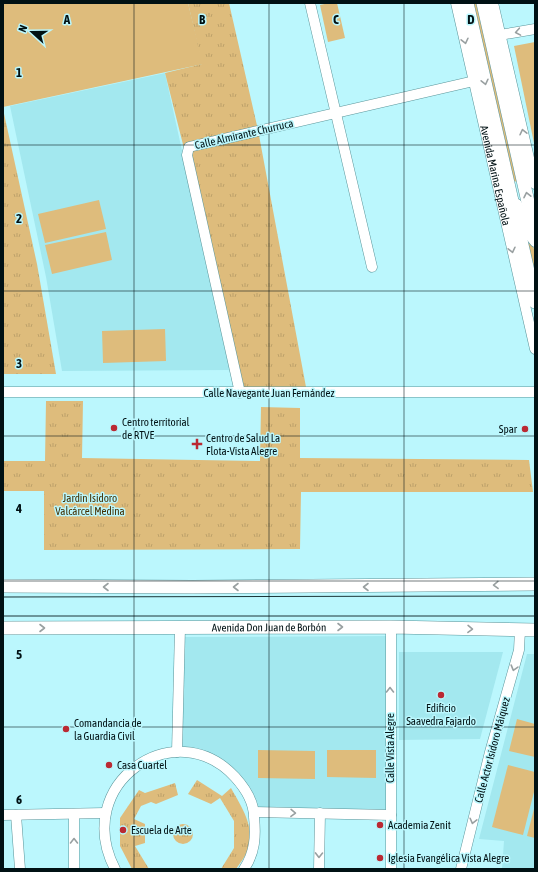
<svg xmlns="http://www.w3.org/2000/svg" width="538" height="872" viewBox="0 0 538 872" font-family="'Asap Condensed',sans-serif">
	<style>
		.built { fill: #a3e8ef }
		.green { fill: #debc7c }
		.park { fill: url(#park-tufts) }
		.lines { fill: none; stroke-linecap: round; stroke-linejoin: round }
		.minor-casing { stroke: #5a959a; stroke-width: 11 }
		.major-casing { stroke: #5a959a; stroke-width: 14 }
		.minor { stroke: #fff; stroke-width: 10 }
		.major { stroke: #fff; stroke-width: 13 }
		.tram { stroke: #1d3538; stroke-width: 1 }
		.oneway { stroke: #99a0a1 }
		.grid { fill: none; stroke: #001114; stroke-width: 1; stroke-opacity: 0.55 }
		.poi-dot { fill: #ba2933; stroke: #bbf7fd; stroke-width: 1.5 }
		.labels { text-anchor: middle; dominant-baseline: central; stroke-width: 3; stroke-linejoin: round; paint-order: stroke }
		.street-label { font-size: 11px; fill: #001114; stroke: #bbf7fd }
		.poi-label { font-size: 11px; fill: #001114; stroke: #bbf7fd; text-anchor: start }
		.park-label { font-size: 11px; fill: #422e00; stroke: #bbf7fd }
		.grid-label { font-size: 13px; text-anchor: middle; font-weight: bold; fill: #001114; stroke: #bbf7fd; stroke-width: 3; stroke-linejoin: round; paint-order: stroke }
	</style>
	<defs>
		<pattern id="park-tufts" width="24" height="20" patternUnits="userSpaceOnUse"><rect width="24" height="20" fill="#debc7c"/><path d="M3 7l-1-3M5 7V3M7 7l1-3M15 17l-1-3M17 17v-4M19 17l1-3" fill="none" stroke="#bda16a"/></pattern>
	</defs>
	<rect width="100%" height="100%" fill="#bbf7fd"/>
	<g class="built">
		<path d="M165,73L230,370L62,371L46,277L10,106Z"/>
		<path d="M390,636L391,815L254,812L228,769L177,752L180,637Z"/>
		<path d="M399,652H503L480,739L399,740Z"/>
		<path d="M527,654H535V869H502L504,841L479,839Z"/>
	</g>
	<g class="green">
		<path d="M3,3H188L203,64L3,107Z"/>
		<path d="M329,3H337L345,38L328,42L320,5Z"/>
		<path d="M472,3H478L519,183L512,180Z"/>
		<path d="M535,42V148L514,46Z"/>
		<path d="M99,200L106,229L45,243L38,214Z"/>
		<path d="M106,232L112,260L52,274L45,245Z"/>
		<path d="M526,242L533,245L535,254V281Z"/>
		<path d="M165,329L166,361L103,363L102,331Z"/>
		<path d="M517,719L535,724V757L509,751Z"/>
		<path d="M258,750L315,751V779L258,778Z"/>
		<path d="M327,750H376V778L327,777Z"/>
		<path d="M508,765L535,772V788L523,835L492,827Z"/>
		<path d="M535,805V838L527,836Z"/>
	</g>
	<g class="park">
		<path d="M188,3H229L258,130L306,387H244L165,73L202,64Z"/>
		<path d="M3,109L37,264L56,374H3Z"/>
		<path d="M46,401H83L82,458L260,461L261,407L300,408V458L529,460L533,492H301L300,549L44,550V491H3V461H45Z"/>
		<path d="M197,780L222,796L231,788C241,806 256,828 248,850C245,857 240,863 236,869H221L234,848V821L220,798L211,804L188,794Z"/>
		<path d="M175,783L178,795L156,804L151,802L141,806L134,819L145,824V843L135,846L149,869H132L120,846V818L139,790L145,793Z"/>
		<circle cx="183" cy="834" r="10"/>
	</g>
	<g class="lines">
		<g class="minor-casing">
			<g id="minor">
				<path d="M310,3L372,267"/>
				<path id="s1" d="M456,3L535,349"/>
				<path d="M493,3L535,184"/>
				<path d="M500,35L535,29"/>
				<path d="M517,204L527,232L535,242"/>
				<path d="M3,392H535"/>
				<path d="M240,393L187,155L189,147L474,81"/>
				<path d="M177,752L180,628"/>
				<path d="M254,812L391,815"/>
				<path d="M3,815L105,813"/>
				<path d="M16,815L20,869"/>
				<path d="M74,869V814"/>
				<path d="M115,869C71,784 175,712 235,777C245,788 254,802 254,817C256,836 255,853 244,869"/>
				<path d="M319,869L320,813"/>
				<path d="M391,869V627"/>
				<path d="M461,869L490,752L519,650L520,630"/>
			</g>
		</g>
		<g class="major-casing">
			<g id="major">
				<path d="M467,3L535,302"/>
				<path d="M483,3L535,233"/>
				<path d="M3,586L193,587L535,584"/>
				<path id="s2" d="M3,628L391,627L535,630"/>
			</g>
		</g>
		<use href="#minor" class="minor"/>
		<use href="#major" class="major"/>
		<g class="tram">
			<path d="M3,597L535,596"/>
			<path d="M3,616H535"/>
		</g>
	</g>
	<defs><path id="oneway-chevron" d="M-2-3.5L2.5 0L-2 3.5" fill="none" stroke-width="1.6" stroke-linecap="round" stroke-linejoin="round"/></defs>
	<g class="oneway">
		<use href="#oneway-chevron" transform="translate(518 32) rotate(170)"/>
		<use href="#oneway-chevron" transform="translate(465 41) rotate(77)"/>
		<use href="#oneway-chevron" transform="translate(485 82) rotate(77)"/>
		<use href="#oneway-chevron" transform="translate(523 132) rotate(-103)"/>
		<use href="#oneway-chevron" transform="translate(527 195) rotate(-102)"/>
		<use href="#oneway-chevron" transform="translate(512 250) rotate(77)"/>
		<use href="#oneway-chevron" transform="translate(496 585) rotate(179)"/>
		<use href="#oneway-chevron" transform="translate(106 587) rotate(-180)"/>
		<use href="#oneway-chevron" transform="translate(236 587) rotate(180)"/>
		<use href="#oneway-chevron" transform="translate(366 587) rotate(180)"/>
		<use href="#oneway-chevron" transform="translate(340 627)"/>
		<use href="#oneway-chevron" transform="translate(42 628)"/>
		<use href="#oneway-chevron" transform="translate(470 629) rotate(1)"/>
		<use href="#oneway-chevron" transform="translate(514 668) rotate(106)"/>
		<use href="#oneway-chevron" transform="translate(390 690) rotate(-90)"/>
		<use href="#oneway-chevron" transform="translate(293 813) rotate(1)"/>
		<use href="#oneway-chevron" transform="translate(473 821) rotate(104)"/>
		<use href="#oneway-chevron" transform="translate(74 841) rotate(-90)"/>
		<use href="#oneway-chevron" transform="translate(319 855) rotate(91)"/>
	</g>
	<path class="grid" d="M134,3V869M269,3V869M404,3V869M3,145H535M3,291H535M3,436H535M3,581H535M3,727H535"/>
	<g class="poi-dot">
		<circle cx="114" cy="428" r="4"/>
		<circle cx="525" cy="429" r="4"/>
		<path d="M195 438h4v4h4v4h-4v4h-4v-4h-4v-4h4z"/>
		<circle cx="441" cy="695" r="4"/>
		<circle cx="66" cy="729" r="4"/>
		<circle cx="109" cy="765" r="4"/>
		<circle cx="380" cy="825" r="4"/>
		<circle cx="123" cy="830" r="4"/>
		<circle cx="380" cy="858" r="4"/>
	</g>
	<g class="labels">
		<g class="street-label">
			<text transform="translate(244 134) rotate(-13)">Calle Almirante Churruca</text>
			<text stroke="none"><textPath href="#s1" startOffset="177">Avenida Marina Española</textPath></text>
			<text x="269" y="393">Calle Navegante Juan Fernández</text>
			<text stroke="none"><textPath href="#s2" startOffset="266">Avenida Don Juan de Borbón</textPath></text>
			<text transform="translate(390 748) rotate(-90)">Calle Vista Alegre</text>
			<text transform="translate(492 750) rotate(-75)">Calle Actor Isidoro Máiquez</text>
		</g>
		<g class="poi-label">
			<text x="122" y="422">Centro territorial<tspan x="122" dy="13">de RTVE</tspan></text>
			<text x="517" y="429" text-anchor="end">Spar</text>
			<text x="206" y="438">Centro de Salud La<tspan x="206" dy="13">Flota-Vista Alegre</tspan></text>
			<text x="441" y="708" text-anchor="middle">Edificio<tspan x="441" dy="13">Saavedra Fajardo</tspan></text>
			<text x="74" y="723">Comandancia de<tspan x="74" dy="13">la Guardia Civil</tspan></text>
			<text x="117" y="765">Casa Cuartel</text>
			<text x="388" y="825">Academia Zenit</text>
			<text x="131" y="830">Escuela de Arte</text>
			<text x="388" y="858">Iglesia Evangélica Vista Alegre</text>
		</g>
		<g class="park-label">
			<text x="90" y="498">Jardin Isidoro<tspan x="90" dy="13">Valcárcel Medina</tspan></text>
		</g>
	</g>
	<g class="grid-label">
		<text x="67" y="24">A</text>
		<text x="202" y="24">B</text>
		<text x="336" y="24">C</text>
		<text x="471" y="24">D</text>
		<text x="19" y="77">1</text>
		<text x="19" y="223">2</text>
		<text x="19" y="368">3</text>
		<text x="19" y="513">4</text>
		<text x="19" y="659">5</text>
		<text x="19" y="804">6</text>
	</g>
	<rect width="538" height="872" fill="none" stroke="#001114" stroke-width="8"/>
	<g transform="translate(32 32) rotate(291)" stroke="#bbf7fd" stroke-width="3" paint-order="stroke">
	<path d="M0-3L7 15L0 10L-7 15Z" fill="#001114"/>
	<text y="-6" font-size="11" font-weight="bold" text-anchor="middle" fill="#001114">N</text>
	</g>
</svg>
